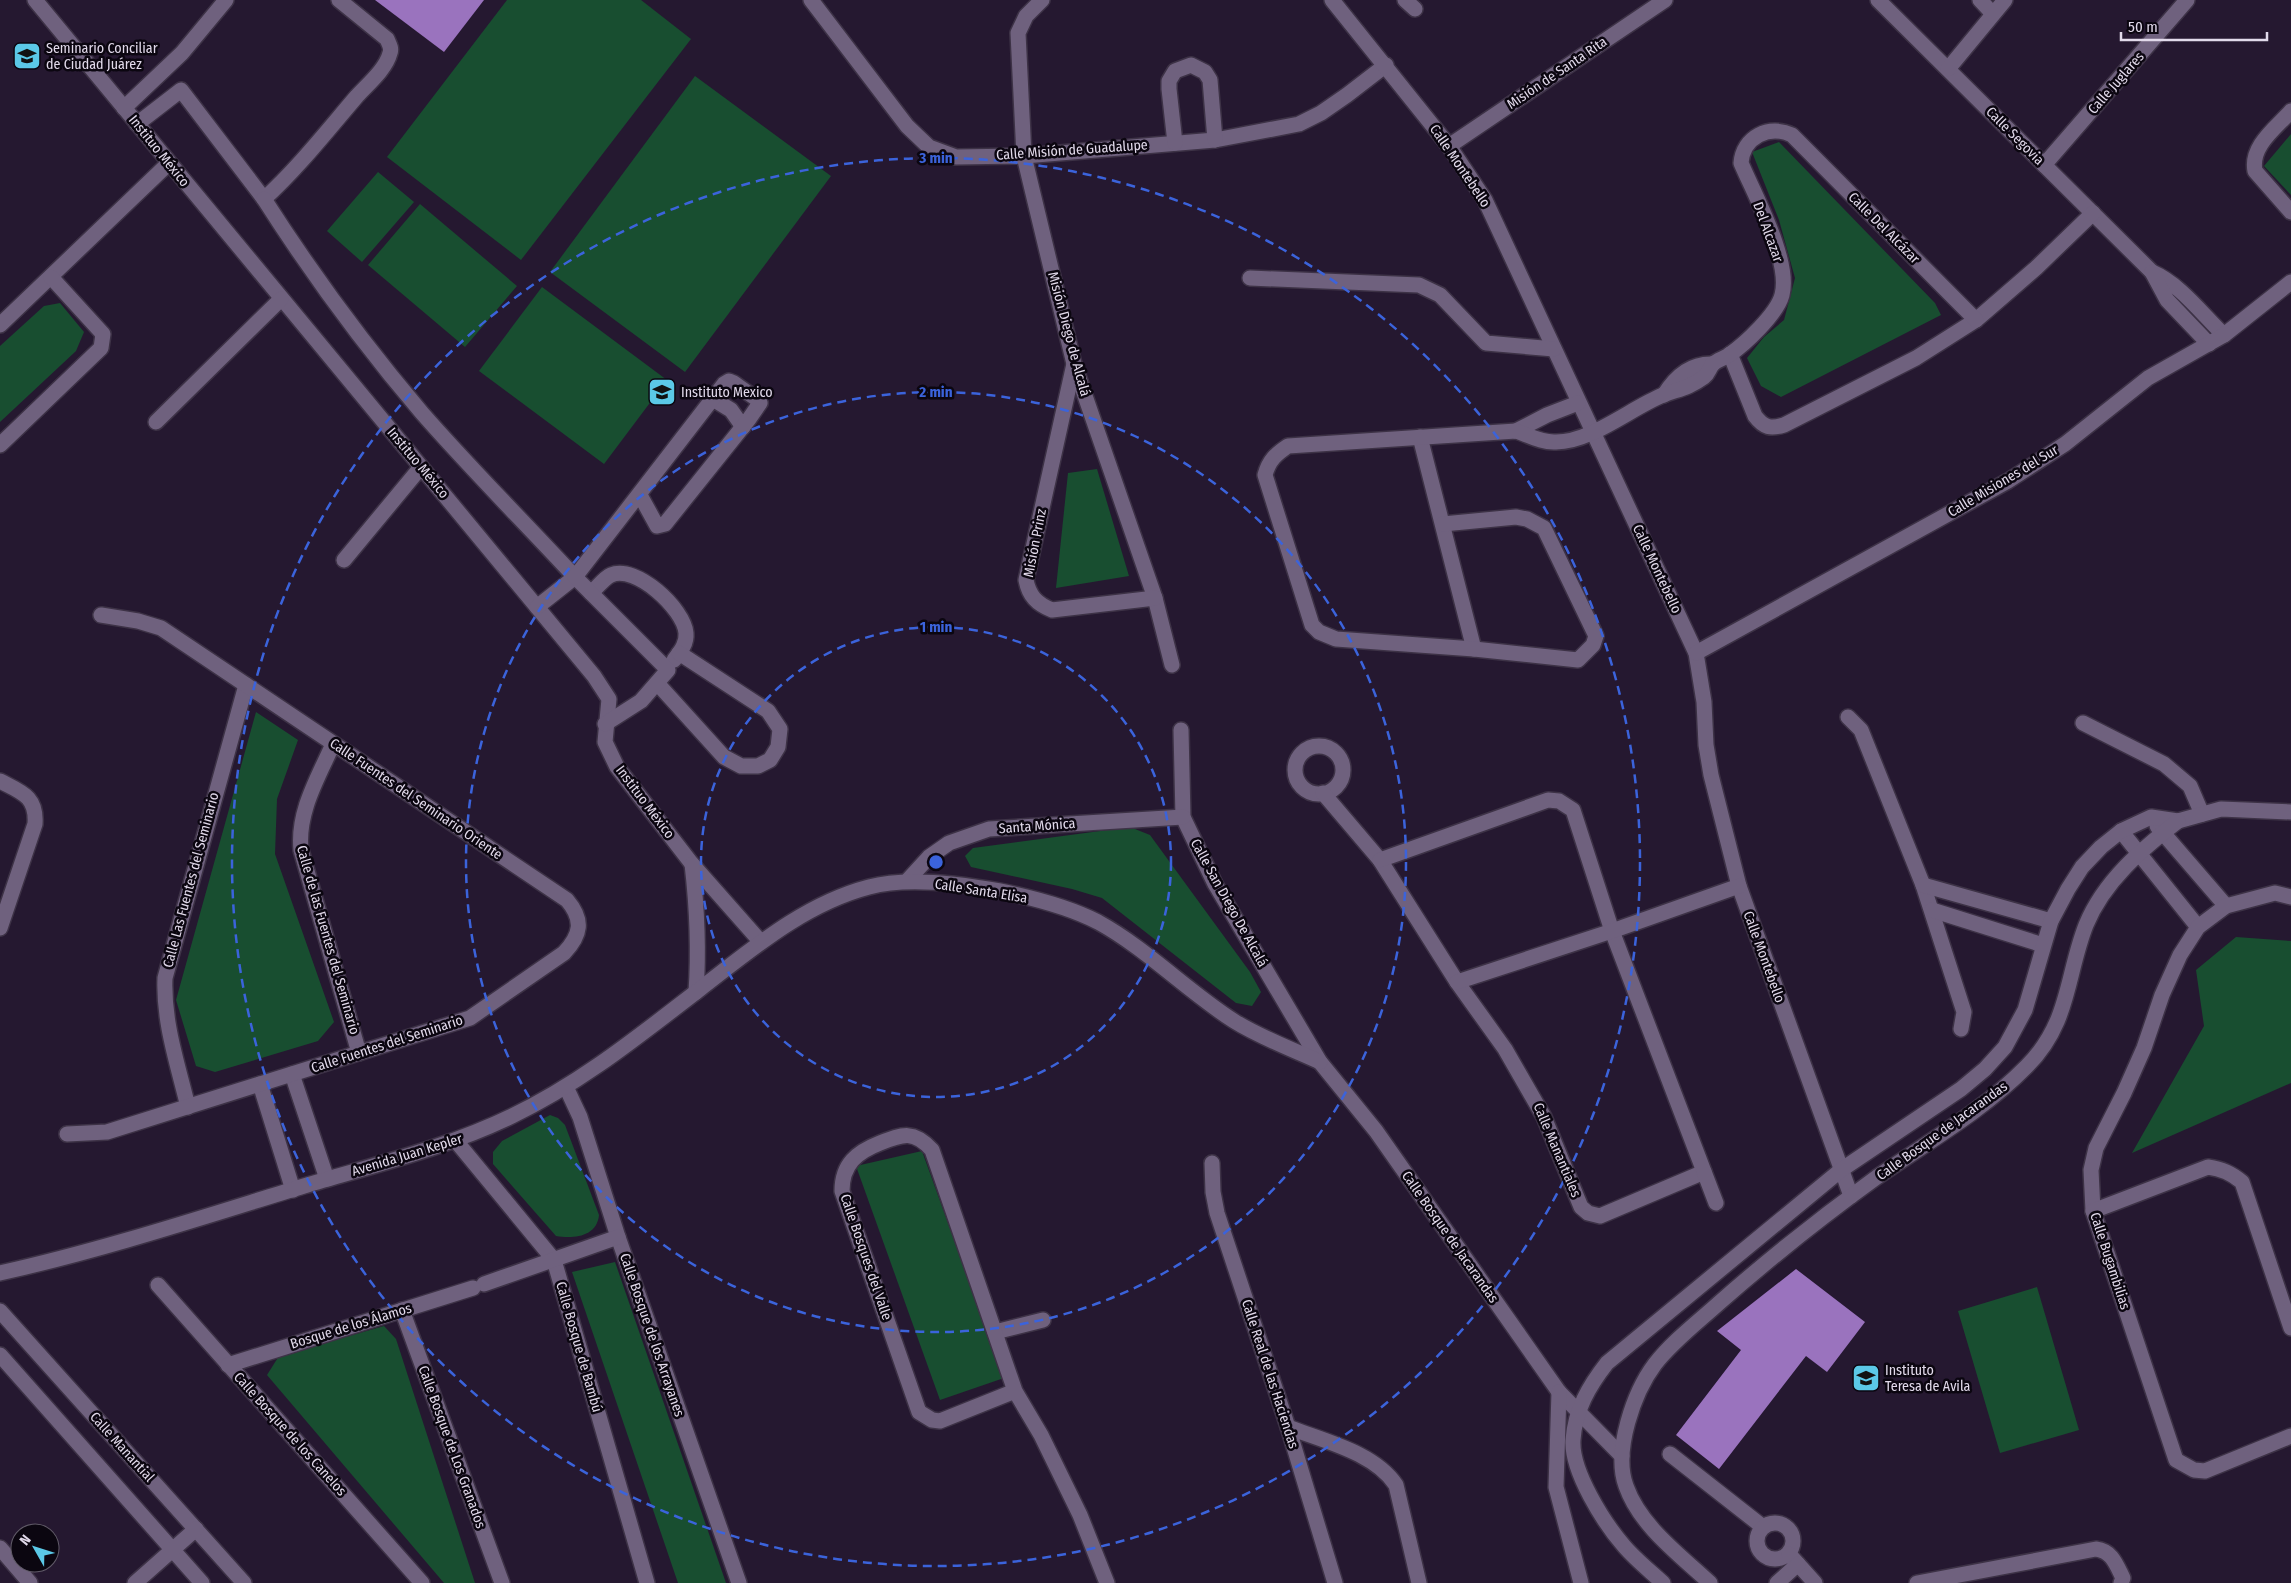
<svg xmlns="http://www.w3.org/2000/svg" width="2291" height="1583" viewBox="0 0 2291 1583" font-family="'Fira Sans Condensed',sans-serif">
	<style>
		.green { fill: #184e30 }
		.building { fill: #9a73be }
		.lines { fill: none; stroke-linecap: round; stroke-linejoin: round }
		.minor-casing { stroke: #3d3246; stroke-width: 18 }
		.minor { stroke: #6f617e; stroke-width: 15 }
		.ring { fill: none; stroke: #3b63db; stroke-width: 2.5; stroke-dasharray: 9 6 }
		.labels { text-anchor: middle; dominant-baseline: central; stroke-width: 5; stroke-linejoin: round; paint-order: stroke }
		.poi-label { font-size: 14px; fill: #e2daeb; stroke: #0b0610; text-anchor: start }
		.street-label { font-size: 14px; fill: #e2daeb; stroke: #0b0610 }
		.centre { fill: #3b63db; stroke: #0b0610; stroke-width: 2.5 }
		.ring-label { font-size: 15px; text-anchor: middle; font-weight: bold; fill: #3b63db; stroke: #0b0610; stroke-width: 5; stroke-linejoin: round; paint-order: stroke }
	</style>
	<rect width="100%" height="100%" fill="#251830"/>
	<g class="green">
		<path d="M507,0H641L691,39L521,260L387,157Z"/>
		<path d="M695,76L831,176L685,372L550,272Z"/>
		<path d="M2291,134V195L2264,166Z"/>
		<path d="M1779,142L1935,303L1941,315L1781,397L1761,386L1747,358L1764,337L1784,320L1795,278L1779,220L1752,152Z"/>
		<path d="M378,172L414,202L362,262L327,231Z"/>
		<path d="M420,204L517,286L465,347L368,265Z"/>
		<path d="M542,287L667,380L604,464L479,371Z"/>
		<path d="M60,303L84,332L76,351L0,422V346L44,306Z"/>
		<path d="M1097,469L1129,576L1056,588L1068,473Z"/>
		<path d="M256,712L298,740L277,799L275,854L334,1022L318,1041L215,1072L196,1066L176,1000Z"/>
		<path d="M1130,827L1150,835L1250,972L1261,992L1252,1006L1236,1003L1102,898L1072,889L971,867L965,856L973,848Z"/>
		<path d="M2236,937L2291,941V1083L2132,1153L2204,1026L2196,970Z"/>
		<path d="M550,1115L558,1118L565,1125L599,1215C597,1237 573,1239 556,1236L493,1164V1152L502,1141Z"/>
		<path d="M922,1151L1004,1378L940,1400L856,1166Z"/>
		<path d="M615,1262L726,1583H678L572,1272Z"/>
		<path d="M2037,1287L2079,1430L2000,1453L1958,1311Z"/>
		<path d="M384,1326L396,1339L475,1583H444L267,1375L279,1356Z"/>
	</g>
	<g class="building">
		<path d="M375,0H484L444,52Z"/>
		<path d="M1796,1269L1865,1322L1827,1372L1806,1356L1719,1469L1676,1435L1741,1350L1717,1331Z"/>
	</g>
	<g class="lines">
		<g class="minor-casing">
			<g id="minor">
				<path d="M35,0L594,676L609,699L605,742L617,767L692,864L760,941"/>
				<path d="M811,0L907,126L929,147L956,157L1024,156L1215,140L1299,124L1321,113L1347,95L1386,65"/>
				<path d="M1042,0L1026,16L1018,33L1024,156L1074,364L1155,598L1172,665"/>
				<path d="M1332,0L1449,146L1485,200L1696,653L1704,702L1706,745L1711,775L1739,886L1851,1196"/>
				<path d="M1405,0L1415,9"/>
				<path d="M1878,0L2152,272C2180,284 2202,314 2224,335"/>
				<path d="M1980,0L1993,14"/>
				<path d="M1948,69L2005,0"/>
				<path d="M124,108L182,53L226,0"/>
				<path d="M2291,111C2276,128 2250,146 2255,171L2291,212"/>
				<path d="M137,124L181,90L264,199C298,168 327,131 357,96C368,84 386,69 390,53C392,48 389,44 387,39L339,0"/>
				<path d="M1175,143L1169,89V81L1175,71L1191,65L1205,72L1210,80L1215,140"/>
				<path d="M1449,146L1665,0"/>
				<path d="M2044,165L2187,0"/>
				<path d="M264,199C312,274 364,345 422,413C471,469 524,522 575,577L537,607"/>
				<path d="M2152,272L2167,300L2209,344"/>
				<path d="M1250,278L1419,285L1440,295L1486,343L1554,349"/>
				<path d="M0,325L169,163"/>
				<path d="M1730,354L1755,416C1764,428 1771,429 1784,425L1916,358L1976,320L2036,268L2093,213"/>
				<path d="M1074,364L1026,580C1029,596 1037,604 1052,610L1155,598"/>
				<path d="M1664,395C1675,377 1690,363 1713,364"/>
				<path d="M713,399L731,410L743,427"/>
				<path d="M156,422L281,299"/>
				<path d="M1516,431L1547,415L1578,403"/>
				<path d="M1420,437L1474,649"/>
				<path d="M0,445L101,348L103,334L51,277"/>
				<path d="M1443,524L1516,517L1527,519L1544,528L1596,636L1593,645L1578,660L1474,649L1336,639L1319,632L1312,625L1265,475C1269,460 1276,454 1288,446L1516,431C1528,435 1542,443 1556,442C1591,442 1631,408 1663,395C1679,389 1689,388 1704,377C1709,373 1709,368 1713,364C1717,360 1725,358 1729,355C1745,344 1777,314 1782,295C1791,261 1755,196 1741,163C1743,137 1769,124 1792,135L1976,320"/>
				<path d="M344,560L421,467"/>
				<path d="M591,593C597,588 604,578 611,575C636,564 684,609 686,633C687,644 680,652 674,660"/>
				<path d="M1696,653L2008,481L2065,444L2148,378L2224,335L2291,282"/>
				<path d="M657,683L724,757L741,766H758L770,760L778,747L780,729L768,711L679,653"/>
				<path d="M1848,717L1861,730L1923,885L1964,1012L1961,1029"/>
				<path d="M2083,723L2164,764L2190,786L2202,814"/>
				<path d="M605,724L641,701L668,670L575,577L724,384L729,381L734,383L758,400L760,403L749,419L665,524L657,526L640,495"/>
				<path d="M1181,730L1183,817L1215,884L1320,1062L1376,1131L1559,1392L1622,1456"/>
				<path d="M333,744C318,778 297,812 301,850L359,1053"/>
				<circle cx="1319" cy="770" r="24"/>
				<path d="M0,781C21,792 37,796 35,824L0,928"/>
				<path d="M1323,793L1380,860L1457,982L1505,1049L1544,1117L1581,1207L1588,1213L1600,1216L1704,1172"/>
				<path d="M2157,826L2226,906"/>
				<path d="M2121,831L2198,927"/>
				<path d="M1380,860L1548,800L1559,801L1573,810L1612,931L1716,1203"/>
				<path d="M692,864C697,907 699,949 696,992"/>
				<path d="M907,881L929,857L949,843L989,829L1183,817"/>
				<path d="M1923,885L2051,921"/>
				<path d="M2291,897L2275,893L2226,906L2198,927L2180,955L2162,995L2144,1048L2124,1093L2096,1148L2091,1170L2093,1211L2176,1460L2194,1470L2205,1471L2291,1436"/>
				<path d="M1932,910L2043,945"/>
				<path d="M1457,982L1612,931L1739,886"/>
				<path d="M292,1074L327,1179"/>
				<path d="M260,1084L293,1190"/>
				<path d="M566,1087L580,1117L618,1237L739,1583"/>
				<path d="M188,1107C178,1065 163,1022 165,978L246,685"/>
				<path d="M67,1134L107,1132L470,1018L564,953C581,935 584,920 567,900L161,628L138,621L101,615"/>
				<path d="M456,1141L554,1260L647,1583"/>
				<path d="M1212,1163L1213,1192L1217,1213L1288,1427L1335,1583"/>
				<path d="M2093,1211L2208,1167C2222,1169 2231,1173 2242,1182L2291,1328"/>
				<path d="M0,1273C103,1250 203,1217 304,1186C374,1165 446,1148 512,1116C581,1083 640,1035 700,989C752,949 804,904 869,887C906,877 962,884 1000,891C1029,897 1071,908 1098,922C1147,949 1187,991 1234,1021C1261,1038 1292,1049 1320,1062"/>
				<path d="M484,1284L618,1237"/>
				<path d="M158,1285L422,1583"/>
				<path d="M402,1310L502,1583"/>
				<path d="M0,1311L244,1583"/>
				<path d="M995,1332L1043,1320"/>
				<path d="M0,1355L202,1583"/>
				<path d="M228,1365L473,1288"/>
				<path d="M1015,1391L940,1421L932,1420L919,1412L842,1191C842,1164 857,1152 880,1143C903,1134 914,1130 932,1150L1015,1391L1041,1435L1080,1515L1107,1583"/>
				<path d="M1559,1392L1556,1487L1581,1583"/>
				<path d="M1288,1427C1323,1441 1374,1452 1396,1485L1419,1583"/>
				<path d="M1670,1454L1763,1527"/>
				<circle cx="1775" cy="1541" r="18"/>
				<path d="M0,1548L30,1583"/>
				<path d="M1789,1554L1815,1583"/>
				<path d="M135,1583L196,1529"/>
				<path d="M1663,1583C1650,1571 1635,1559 1624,1546C1604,1523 1571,1471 1573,1440C1575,1410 1589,1386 1607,1363L1841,1170L1961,1089L1985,1069L2005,1047L2025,1010L2051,921L2068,889L2082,867L2101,847L2121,831L2151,817L2178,821L2221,809L2291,812"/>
				<path d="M1710,1583C1680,1555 1640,1526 1626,1486C1613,1451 1634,1392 1655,1364C1673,1341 1698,1322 1719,1303C1769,1259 1823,1216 1877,1177C1928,1142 1984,1110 2027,1066C2070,1023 2066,976 2086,925C2104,881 2142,849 2178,821"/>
				<path d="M1777,1583L1798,1564"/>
				<path d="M1917,1583L2096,1549C2112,1551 2116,1564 2123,1578L2121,1583"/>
			</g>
		</g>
		<use href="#minor" class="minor"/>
	</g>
	<g class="ring">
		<circle cx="936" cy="862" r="235"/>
		<circle cx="936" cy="862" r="470"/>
		<circle cx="936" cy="862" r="704"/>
	</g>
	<defs>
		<g id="school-square" transform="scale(1.4375)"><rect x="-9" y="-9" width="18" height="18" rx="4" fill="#5bc8e7" stroke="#0b0610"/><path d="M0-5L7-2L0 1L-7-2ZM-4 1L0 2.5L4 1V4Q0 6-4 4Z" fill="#111"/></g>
	</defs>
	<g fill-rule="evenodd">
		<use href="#school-square" x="27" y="56"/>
		<use href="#school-square" x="662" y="392"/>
		<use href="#school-square" x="1866" y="1378"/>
	</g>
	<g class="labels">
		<g class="poi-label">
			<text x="46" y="48">Seminario Conciliar<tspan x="46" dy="16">de Ciudad Juárez</tspan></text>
			<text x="681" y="392">Instituto Mexico</text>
			<text x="1885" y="1370">Instituto<tspan x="1885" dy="16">Teresa de Avila</tspan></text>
		</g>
		<g class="street-label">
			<text transform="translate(1557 73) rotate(-34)">Misión de Santa Rita</text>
			<text transform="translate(2116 83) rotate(-49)">Calle Juglares</text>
			<text transform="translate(2015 136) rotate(45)">Calle Segovia</text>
			<text transform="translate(1072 150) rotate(-4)">Calle Misión de Guadalupe</text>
			<text transform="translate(159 151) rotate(51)">Instituo México</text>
			<text transform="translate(1460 166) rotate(56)">Calle Montebello</text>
			<text transform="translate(1884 228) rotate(45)">Calle Del Alcázar</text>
			<text transform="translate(1768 232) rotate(70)">Del Alcazar</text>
			<text transform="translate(1069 334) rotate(75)">Misión Diego de Alcalá</text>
			<text transform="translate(418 463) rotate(50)">Instituo México</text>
			<text transform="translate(2003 481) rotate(-31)">Calle Misiones del Sur</text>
			<text transform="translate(1035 543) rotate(-79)">Misión Prinz</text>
			<text transform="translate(1657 569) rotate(65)">Calle Montebello</text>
			<text transform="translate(416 799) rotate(34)">Calle Fuentes del Seminario Oriente</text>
			<text transform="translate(645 802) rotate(53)">Instituo México</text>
			<text transform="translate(1037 826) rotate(-4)">Santa Mónica</text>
			<text transform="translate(191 880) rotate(-75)">Calle Las Fuentes del Seminario</text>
			<text transform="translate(981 891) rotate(9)">Calle Santa Elisa</text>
			<text transform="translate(1229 903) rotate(61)">Calle San Diego De Alcalá</text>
			<text transform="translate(328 940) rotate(74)">Calle de las Fuentes del Seminario</text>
			<text transform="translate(1764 957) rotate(70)">Calle Montebello</text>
			<text transform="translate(387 1044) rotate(-18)">Calle Fuentes del Seminario</text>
			<text transform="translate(1942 1131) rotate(-36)">Calle Bosque de Jacarandas</text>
			<text transform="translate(1557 1150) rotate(67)">Calle Manantiales</text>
			<text transform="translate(407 1155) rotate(-17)">Avenida Juan Kepler</text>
			<text transform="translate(1450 1237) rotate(55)">Calle Bosque de Jacarandas</text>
			<text transform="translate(866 1257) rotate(71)">Calle Bosques del Valle</text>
			<text transform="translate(2110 1261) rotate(72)">Calle Bugambilias</text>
			<text transform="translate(351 1326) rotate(-17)">Bosque de los Álamos</text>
			<text transform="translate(652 1335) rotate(71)">Calle Bosque de los Arrayanes</text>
			<text transform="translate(579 1347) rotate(74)">Calle Bosque de Bambú</text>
			<text transform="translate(1270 1374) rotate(72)">Calle Real de las Haciendas</text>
			<text transform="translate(290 1434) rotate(48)">Calle Bosque de los Canelos</text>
			<text transform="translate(122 1447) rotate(48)">Calle Manantial</text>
			<text transform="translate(452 1447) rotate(70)">Calle Bosque de Los Granados</text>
		</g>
	</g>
	<circle cx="936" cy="862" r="8" class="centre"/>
	<g class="ring-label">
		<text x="936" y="163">3 min</text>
		<text x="936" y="397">2 min</text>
		<text x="936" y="632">1 min</text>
	</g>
	<g transform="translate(35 1548) rotate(309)"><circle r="24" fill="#0b0610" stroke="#615b68"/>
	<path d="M0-4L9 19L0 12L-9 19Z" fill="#5bc8e7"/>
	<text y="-8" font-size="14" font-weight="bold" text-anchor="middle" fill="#e2daeb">N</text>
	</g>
	<path d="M2121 32v8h146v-8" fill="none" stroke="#e2daeb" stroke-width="2.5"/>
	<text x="2128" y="32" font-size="15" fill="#e2daeb" stroke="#0b0610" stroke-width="4" paint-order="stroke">50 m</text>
</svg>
